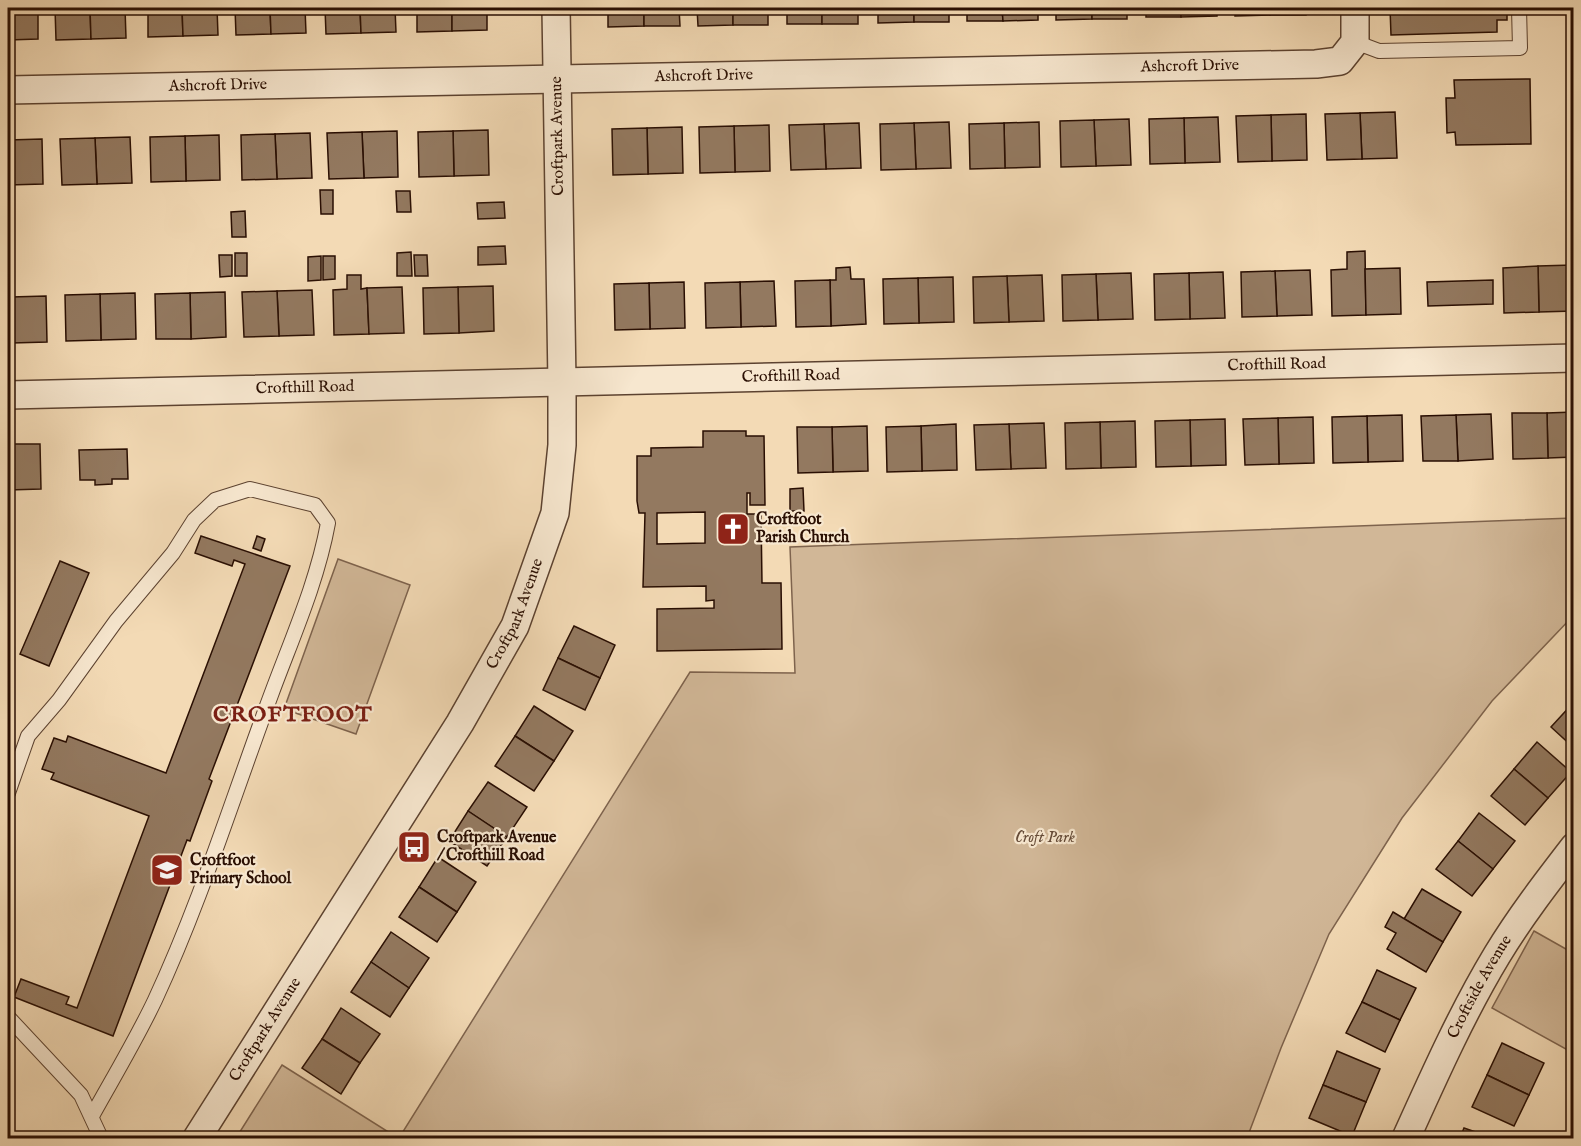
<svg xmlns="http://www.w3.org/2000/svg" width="1581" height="1146" viewBox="0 0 1581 1146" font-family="'IM FELL English',serif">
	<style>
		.green { fill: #d1b797; stroke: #7e634d; stroke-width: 1.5 }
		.building { fill: #937960; stroke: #2a0f03; stroke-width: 1.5; fill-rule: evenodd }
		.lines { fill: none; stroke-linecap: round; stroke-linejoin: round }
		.service-casing { stroke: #5c4230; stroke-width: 16 }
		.minor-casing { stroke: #5c4230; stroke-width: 30 }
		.service { stroke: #f7e7cf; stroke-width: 14 }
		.minor { stroke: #f7e7cf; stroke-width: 27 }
		.labels { text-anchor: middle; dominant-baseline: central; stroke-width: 4.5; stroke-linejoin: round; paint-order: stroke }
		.street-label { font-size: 16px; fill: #2a0f03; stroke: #f7e7cf }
		.poi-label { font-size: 16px; font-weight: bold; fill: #2a0f03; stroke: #f7e7cf; text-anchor: start }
		.park-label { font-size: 16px; font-style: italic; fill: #644a37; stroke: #f7e7cf }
		.district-label { font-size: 22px; font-weight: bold; letter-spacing: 1.5px; fill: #7a1f14; stroke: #f7e7cf }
	</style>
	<rect width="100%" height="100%" fill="#f3dab5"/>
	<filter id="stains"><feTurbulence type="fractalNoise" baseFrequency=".00333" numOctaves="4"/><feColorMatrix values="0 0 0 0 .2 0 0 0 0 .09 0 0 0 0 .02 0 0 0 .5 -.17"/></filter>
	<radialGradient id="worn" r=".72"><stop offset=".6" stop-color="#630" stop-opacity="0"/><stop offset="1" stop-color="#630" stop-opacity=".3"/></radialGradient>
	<g class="green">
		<path d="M1573,518V616L1492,701L1402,818L1329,934L1281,1048L1247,1138H399L690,672L795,673L790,547Z"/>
		<path d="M338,559L410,585L356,734L284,709Z"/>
		<path d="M1534,931L1573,953V1053L1492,1008Z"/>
		<path d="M282,1065L398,1138H236Z"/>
	</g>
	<g class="building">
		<path d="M8,8H38V39L8,40Z"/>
		<path d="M55,8H90L91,39L56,40Z"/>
		<path d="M90,8H125L126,38L91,39Z"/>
		<path d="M148,8H182L183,36L148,37Z"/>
		<path d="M182,8H217L218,35L183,36Z"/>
		<path d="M235,8H270L271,34L236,35Z"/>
		<path d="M270,8H305L306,33L271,34Z"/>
		<path d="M325,8H360L361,33L326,34Z"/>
		<path d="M360,8H395L396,32L361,33Z"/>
		<path d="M417,8H452V31L417,32Z"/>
		<path d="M452,8H487V30L452,31Z"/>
		<path d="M608,8H644V26L608,27Z"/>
		<path d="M644,8H679L680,26H644Z"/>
		<path d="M697,8H733V25L698,26Z"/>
		<rect x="733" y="8" width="35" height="17"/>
		<rect x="787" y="8" width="35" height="16"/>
		<rect x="822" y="8" width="36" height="16"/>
		<path d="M878,8H914V22L878,23Z"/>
		<rect x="914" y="8" width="35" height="14"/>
		<path d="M967,8H1002L1003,21H967Z"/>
		<path d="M1002,8H1038V20L1003,21Z"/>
		<path d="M1056,8H1092V19L1056,20Z"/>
		<rect x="1092" y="8" width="35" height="11"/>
		<rect x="1146" y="8" width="35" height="9"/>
		<path d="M1181,8H1217V16L1181,17Z"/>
		<path d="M1235,8H1270V15L1235,16Z"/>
		<rect x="1270" y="8" width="36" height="7"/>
		<path d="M1390,8H1507V20H1497V32L1391,35Z"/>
		<path d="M1530,79L1531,144L1456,145L1455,132L1447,133L1446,98H1455L1454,80Z"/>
		<path d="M1395,112L1397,158L1362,159L1360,113Z"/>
		<path d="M1360,113L1362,159L1327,160L1325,114Z"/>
		<path d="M1306,114L1307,160L1272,161L1271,115Z"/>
		<path d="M1271,115L1272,161L1238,162L1236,116Z"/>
		<path d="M1218,117L1220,162L1185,163L1184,118Z"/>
		<path d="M1184,118L1185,163L1150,164L1149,119Z"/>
		<path d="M1129,119L1131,165L1096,166L1094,120Z"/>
		<path d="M1094,120L1096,166L1061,167L1060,121Z"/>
		<path d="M949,122L951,168L916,169L914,123Z"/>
		<path d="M1039,122L1040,167L1005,168L1004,123Z"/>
		<path d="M859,123L861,168L826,169L824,124Z"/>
		<path d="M914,123L916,169L881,170L880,124Z"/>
		<path d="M1004,123L1005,168L970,169L969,124Z"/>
		<path d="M824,124L826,169L791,170L789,125Z"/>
		<path d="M769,125L770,171L735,172L734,126Z"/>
		<path d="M734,126L735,172L700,173L699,127Z"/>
		<path d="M682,127L683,173L648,174L647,128Z"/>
		<path d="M647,128L648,174L613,175L612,129Z"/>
		<path d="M488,130L489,175L454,176L453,131Z"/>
		<path d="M397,131L398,177L364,178L362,132Z"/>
		<path d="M453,131L454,176L419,177L418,132Z"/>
		<path d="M362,132L364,178L329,179L327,133Z"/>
		<path d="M310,133L312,178L277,179L275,134Z"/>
		<path d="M275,134L277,179L242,180L241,135Z"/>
		<path d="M219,135L220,180L186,181L185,136Z"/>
		<path d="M185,136L186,181L151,182L150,137Z"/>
		<path d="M130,137L132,183L97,184L95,138Z"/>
		<path d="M95,138L97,184L62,185L60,139Z"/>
		<path d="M42,139L43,184L8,185V140Z"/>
		<path d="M320,190H333V214H321Z"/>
		<path d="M396,191H410L411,212H397Z"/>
		<path d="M504,202L505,218L478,219L477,203Z"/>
		<path d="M245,211L246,237H232L231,212Z"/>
		<path d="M505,246L506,264L478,265V247Z"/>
		<path d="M1365,251L1366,315L1332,316L1331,270L1347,269V252Z"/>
		<path d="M411,252L412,276H397V253Z"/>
		<rect x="235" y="253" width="12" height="23"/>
		<path d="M219,255H232V276L220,277Z"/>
		<path d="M414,255H427L428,276H415Z"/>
		<path d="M321,256V280L308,281V257Z"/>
		<path d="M323,256H335V279L323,280Z"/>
		<path d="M1573,265L1574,311L1539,312L1538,266Z"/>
		<path d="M1538,266L1539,312L1504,313L1503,268Z"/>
		<path d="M850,267L851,279H864L866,324L831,326L830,280H836V268Z"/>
		<path d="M1400,268L1401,314L1366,315L1365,269Z"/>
		<path d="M1310,270L1312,315L1277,316L1275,271Z"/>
		<path d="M1275,271L1277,316L1242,317L1241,272Z"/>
		<path d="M1223,272L1225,318L1190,319L1189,273Z"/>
		<path d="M1131,273L1133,319L1098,320L1096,274Z"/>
		<path d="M1189,273L1190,319L1155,320L1154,274Z"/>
		<path d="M1096,274L1098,320L1063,321L1062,275Z"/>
		<path d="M347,275H361V289L367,288L369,334L334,335L333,290L347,289Z"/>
		<path d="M1042,275L1044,321L1009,322L1007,276Z"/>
		<path d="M1007,276L1009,322L974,323L973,277Z"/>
		<path d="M953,277L954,322L919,323L918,278Z"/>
		<path d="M918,278L919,323L884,324L883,279Z"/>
		<path d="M830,280L831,326L796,327L795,281Z"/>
		<path d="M1493,280V304L1428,306L1427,282Z"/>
		<path d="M774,281L776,326L741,327L740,282Z"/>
		<path d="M684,282L685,328L650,329L649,283Z"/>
		<path d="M740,282L741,327L706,328L705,283Z"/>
		<path d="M649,283L650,329L615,330L614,284Z"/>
		<path d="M493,286L494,331L459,333L458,287Z"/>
		<path d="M402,287L404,333L369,334L367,288Z"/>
		<path d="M458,287L459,333L424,334L423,288Z"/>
		<path d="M312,290L314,335L279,336L277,291Z"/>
		<path d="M277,291L279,336L244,337L242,292Z"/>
		<path d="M225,292L226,337L191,339L190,293Z"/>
		<path d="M135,293L136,339L101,340L100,294Z"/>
		<path d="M190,293L191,339H156L155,294Z"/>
		<path d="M100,294L101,340L66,341L65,295Z"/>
		<path d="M46,296L47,342L12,343L11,297Z"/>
		<path d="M8,297H11L12,343H8Z"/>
		<path d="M1574,412V457L1548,458L1547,413Z"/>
		<path d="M1512,413H1547L1548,458L1513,459Z"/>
		<path d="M1491,414L1493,459L1458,461L1456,415Z"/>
		<path d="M1402,415L1403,461L1368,462L1367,416Z"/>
		<path d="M1456,415L1458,461H1423L1421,416Z"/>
		<path d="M1367,416L1368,462L1333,463L1332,417Z"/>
		<path d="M1313,417L1314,463L1279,464L1278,418Z"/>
		<path d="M1278,418L1279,464L1245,465L1243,419Z"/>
		<path d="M1225,419L1226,465L1191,466L1190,420Z"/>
		<path d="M1190,420L1191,466L1156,467L1155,421Z"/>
		<path d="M1135,421L1136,467L1101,468L1100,422Z"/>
		<path d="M1100,422L1101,468L1066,469L1065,423Z"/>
		<path d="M1044,423L1046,468L1011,469L1009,424Z"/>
		<path d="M956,424L957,470L922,471L921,426Z"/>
		<path d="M1009,424L1011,469L976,470L974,425Z"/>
		<path d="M867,426L868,471L833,472L832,427Z"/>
		<path d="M921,426L922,471L887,472L886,427Z"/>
		<path d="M797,427H832L833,472L798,473Z"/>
		<path d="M703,431H746V436H764L765,505H750V493H747V514H761L762,583H781L782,649L657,651V609L714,608V600L706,601V586L643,587L645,513H639L637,501V456H651V448L703,447ZM705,512V543L657,544V513Z"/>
		<path d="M8,444H40L41,489L8,490Z"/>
		<path d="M127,449L128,479H112V484L95,485V480H80L79,450Z"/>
		<path d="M803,488L804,511H790V489Z"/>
		<path d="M201,536L290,566L209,779L212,781L190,841L187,840L113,1036L14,997L21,979L69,997L66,1004L77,1008L149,816L51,779L54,773L42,769L54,738L66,742L68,736L166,773L245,564L234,560L232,566L195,553Z"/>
		<path d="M257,536L265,539L261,551L253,548Z"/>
		<path d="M60,561L89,573L49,666L20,654Z"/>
		<path d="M574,626L615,645L600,678L558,658Z"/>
		<path d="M558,658L600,678L585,710L543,690Z"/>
		<path d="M1574,702V748L1551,727Z"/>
		<path d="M534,706L573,731L554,761L515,736Z"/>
		<path d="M515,736L554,761L534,791L495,766Z"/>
		<path d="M1537,742L1571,772L1548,798L1514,769Z"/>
		<path d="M1514,769L1548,798L1525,825L1491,796Z"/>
		<path d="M488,782L527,807L507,837L468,811Z"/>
		<path d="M468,811L507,837L487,866L449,841Z"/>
		<path d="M1479,813L1515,841L1493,869L1458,841Z"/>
		<path d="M1458,841L1493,869L1472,896L1436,869Z"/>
		<path d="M438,857L476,882L457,912L419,887Z"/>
		<path d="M419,887L457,912L437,942L399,917Z"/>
		<path d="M1422,889L1461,912L1443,942L1404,919Z"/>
		<path d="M1393,912L1443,942L1426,972L1387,949L1396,933L1385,927Z"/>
		<path d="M391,932L429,958L409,988L371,962Z"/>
		<path d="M371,962L409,988L390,1017L351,992Z"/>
		<path d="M1377,970L1416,988L1400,1020L1362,1002Z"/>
		<path d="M1362,1002L1400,1020L1385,1052L1346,1033Z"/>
		<path d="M341,1008L380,1034L360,1063L322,1039Z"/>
		<path d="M322,1039L360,1063L341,1094L302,1068Z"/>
		<path d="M1502,1043L1544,1063L1529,1095L1487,1075Z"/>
		<path d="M1337,1051L1380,1069L1366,1102L1323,1085Z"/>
		<path d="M1487,1075L1529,1095L1514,1126L1472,1107Z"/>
		<path d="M1323,1085L1366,1102L1352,1136L1309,1118Z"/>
		<path d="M1464,1128L1493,1138H1460Z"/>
	</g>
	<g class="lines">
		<g class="service-casing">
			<g id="service">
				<path d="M1355,42L1379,51L1520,48L1519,8"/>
				<path d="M8,793L28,736L59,700L116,621L173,553L194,520L215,500L250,489L315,505L328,523C317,583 292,638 271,695C233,797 201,901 155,1000C136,1040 113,1078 92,1116"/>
				<path d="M8,1017L81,1095L101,1138"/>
			</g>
		</g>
		<g class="minor-casing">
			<g id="minor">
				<path id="s1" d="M8,90L1316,64L1340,61L1355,42V8"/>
				<path id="s2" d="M8,395L1574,358"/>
				<path id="s3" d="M197,1138L460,723L515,626L555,513L562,445V383L556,8"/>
				<path id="s4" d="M1406,1138C1434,1076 1462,1013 1497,955C1520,917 1547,882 1574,847"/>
			</g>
		</g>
		<use href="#service" class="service"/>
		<use href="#minor" class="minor"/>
	</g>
	<defs>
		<g id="church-square" transform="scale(1.725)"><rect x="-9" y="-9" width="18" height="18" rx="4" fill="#8f2418" stroke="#f7e7cf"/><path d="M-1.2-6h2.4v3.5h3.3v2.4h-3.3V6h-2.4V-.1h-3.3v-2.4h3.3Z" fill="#fff"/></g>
		<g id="bus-square" transform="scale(1.725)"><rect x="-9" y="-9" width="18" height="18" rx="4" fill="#8f2418" stroke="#f7e7cf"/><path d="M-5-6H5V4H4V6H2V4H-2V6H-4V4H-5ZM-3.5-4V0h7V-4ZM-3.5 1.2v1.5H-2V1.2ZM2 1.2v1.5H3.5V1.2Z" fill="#fff"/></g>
		<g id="school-square" transform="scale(1.725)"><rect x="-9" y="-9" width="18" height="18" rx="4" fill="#8f2418" stroke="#f7e7cf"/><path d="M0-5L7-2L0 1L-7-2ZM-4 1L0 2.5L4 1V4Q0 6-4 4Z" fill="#fff"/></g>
	</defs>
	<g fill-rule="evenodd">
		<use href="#church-square" x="733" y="529"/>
		<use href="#bus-square" x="414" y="847"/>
		<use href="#school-square" x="167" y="870"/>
	</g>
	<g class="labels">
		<g class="street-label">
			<text stroke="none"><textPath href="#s1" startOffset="1182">Ashcroft Drive</textPath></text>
			<text stroke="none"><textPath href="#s1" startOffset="696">Ashcroft Drive</textPath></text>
			<text stroke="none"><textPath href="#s1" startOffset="210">Ashcroft Drive</textPath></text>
			<text transform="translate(558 136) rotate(-91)">Croftpark Avenue</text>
			<text stroke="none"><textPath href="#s2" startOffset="1269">Crofthill Road</textPath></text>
			<text stroke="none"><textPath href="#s2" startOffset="783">Crofthill Road</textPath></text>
			<text stroke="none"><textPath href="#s2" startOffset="297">Crofthill Road</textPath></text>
			<text stroke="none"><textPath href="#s3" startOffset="614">Croftpark Avenue</textPath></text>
			<text stroke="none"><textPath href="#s4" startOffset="168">Croftside Avenue</textPath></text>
			<text stroke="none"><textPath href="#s3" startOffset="128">Croftpark Avenue</textPath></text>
		</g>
		<g class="poi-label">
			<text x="756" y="520">Croftfoot<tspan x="756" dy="18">Parish Church</tspan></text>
			<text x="437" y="838">Croftpark Avenue<tspan x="437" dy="18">/ Crofthill Road</tspan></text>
			<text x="190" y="861">Croftfoot<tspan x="190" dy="18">Primary School</tspan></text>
		</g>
		<g class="park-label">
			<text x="1045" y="838">Croft Park</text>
		</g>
		<g class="district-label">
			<text x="293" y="715">CROFTFOOT</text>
		</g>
	</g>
	<rect width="1581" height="1146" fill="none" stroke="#f3dab5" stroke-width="30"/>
	<rect x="9" y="9" width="1563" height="1128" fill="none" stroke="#2a0f03" stroke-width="3"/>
	<rect x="15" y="15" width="1551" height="1116" fill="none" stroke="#2a0f03" stroke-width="1.5"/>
	<rect width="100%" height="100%" filter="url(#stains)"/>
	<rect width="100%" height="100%" fill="url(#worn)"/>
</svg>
